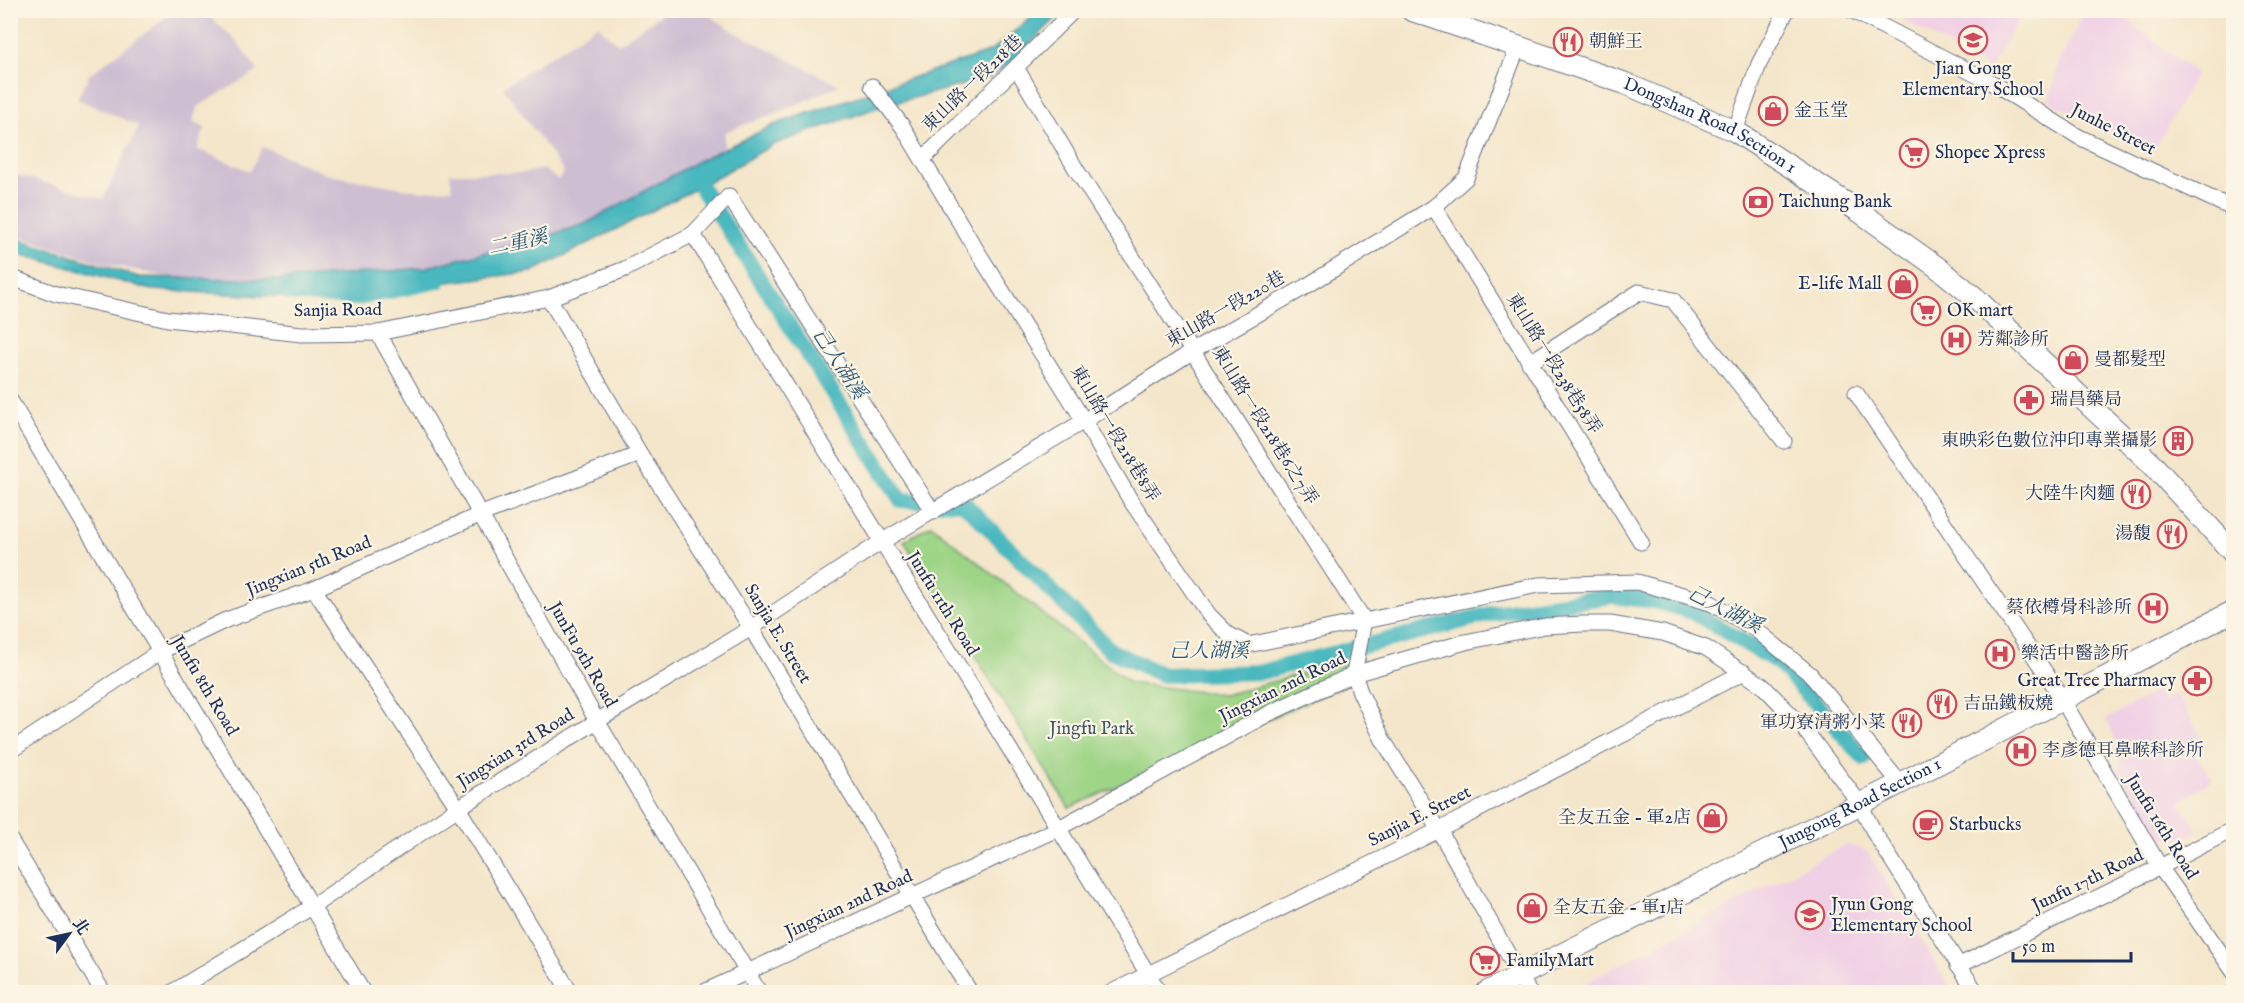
<svg xmlns="http://www.w3.org/2000/svg" width="2244" height="1003" viewBox="0 0 2244 1003" font-family="'IM FELL English','Noto Serif TC',serif">
	<style>
		.built { fill: #f0d0e5 }
		.industrial { fill: #cebed2 }
		.green { fill: #9dd486; stroke: #5c8272; stroke-width: 1.5 }
		.water { fill: #49b8bf; stroke: #32748e; stroke-width: 1.5 }
		.lines { fill: none; stroke-linecap: round; stroke-linejoin: round }
		.canal { stroke: #49b8bf; stroke-width: 16 }
		.minor-casing { stroke: #676f84; stroke-width: 17 }
		.secondary-casing { stroke: #676f84; stroke-width: 23 }
		.minor { stroke: #fff; stroke-width: 15 }
		.secondary { stroke: #fff; stroke-width: 21 }
		.labels { text-anchor: middle; dominant-baseline: central; stroke-width: 4.5; stroke-linejoin: round; paint-order: stroke }
		.poi-label { font-size: 18px; fill: #1b2f5e; stroke: #fcf5e5; text-anchor: start }
		.street-label { font-size: 18px; fill: #1b2f5e; stroke: #fcf5e5 }
		.park-label { font-size: 18px; fill: #3c5868; stroke: #fcf5e5 }
		.water-label { font-size: 20px; font-style: italic; fill: #29587b; stroke: #fcf5e5 }
	</style>
	<rect width="100%" height="100%" fill="#fcf5e5"/>
	<filter id="ink" filterUnits="userSpaceOnUse"><feTurbulence type="fractalNoise" baseFrequency=".0167" numOctaves="2"/><feDisplacementMap in="SourceGraphic" scale="12" xChannelSelector="R" yChannelSelector="G"/><feConvolveMatrix kernelMatrix="1 2 1 2 8 2 1 2 1" color-interpolation-filters="sRGB"/></filter>
	<filter id="wash" filterUnits="userSpaceOnUse"><feTurbulence type="fractalNoise" baseFrequency=".008" numOctaves="4" result="noise"/><feDisplacementMap in="SourceGraphic" scale="24" xChannelSelector="R" yChannelSelector="G"/><feGaussianBlur stdDeviation="1.35" result="paint"/><feColorMatrix in="noise" values="0 0 0 0 0 0 0 0 0 0 0 0 0 0 0 0 0 1.4 0 .05"/><feComposite in="paint" operator="in"/></filter>
	<g filter="url(#wash)">
		<rect width="100%" height="100%" fill="#f4e6ca"/>
		<g class="built">
			<path d="M2085,10L2117,11L2196,73L2153,153L2049,101L2059,62Z"/>
			<path d="M1888,11H2023L1990,69Z"/>
			<path d="M2157,691L2163,702L2176,694L2204,742L2192,750L2213,779L2180,802L2198,831L2176,842L2161,837L2118,771L2121,759L2119,747L2113,733L2105,720Z"/>
			<path d="M1847,844L1867,851L1953,992H1569Z"/>
		</g>
		<path class="industrial" d="M175,11H203L236,40L258,71L197,107L193,122L205,128L197,149L250,171L263,147L329,175L420,191L452,189L450,173H524L543,169L558,180L564,172L503,87L598,25L618,44L666,11H703L733,31L839,85L791,107L725,132L722,162L601,233L444,276L233,291L103,263L11,234L10,173L103,199L139,126L77,99L90,74Z"/>
		<path class="green" d="M931,525L1130,683L1224,695L1354,659L1360,658L1365,662L1368,669L1361,678L1069,808L904,541Z"/>
		<path class="water" d="M1039,11H1063L1014,60L989,78L879,107L772,145L707,183L532,272L424,285L282,297L152,290L11,252V237L139,277L279,280L424,268L537,239L585,224L700,160L776,124L991,51Z"/>
		<g class="lines">
			<g class="canal">
				<path d="M694,176L901,500L964,503L1111,651L1163,675L1261,672L1494,613L1612,596L1654,601L1693,612L1779,663L1864,758"/>
				<path d="M289,293L357,298L438,281"/>
			</g>
		</g>
	</g>
	<g filter="url(#ink)">
		<g class="lines">
			<g class="minor-casing">
				<g id="minor">
					<path d="M1851,10L1992,83L2079,137L2234,209"/>
					<path d="M1017,69L1076,169L1364,620"/>
					<path d="M872,86L903,127L972,243L1084,421L1131,501L1209,615L1228,634L1248,645L1538,585L1637,582L1711,603L1755,629L1810,674L1900,783"/>
					<path d="M1735,131L1759,64L1787,10"/>
					<path d="M923,159L1074,10"/>
					<path d="M1434,207L1641,542"/>
					<path d="M693,234L1159,992"/>
					<path d="M10,277L56,294L168,319L302,334L378,333L549,298L625,269L693,234L729,196L933,512"/>
					<path d="M549,298L640,454L751,628L970,992"/>
					<path d="M378,333L597,721L759,992"/>
					<path d="M1529,363L1639,292L1673,300L1784,441"/>
					<path d="M1856,393L2055,687L2160,867L2234,972"/>
					<path d="M10,400L363,992"/>
					<path d="M314,589L458,808L570,992"/>
					<path d="M1364,620L1354,674L1360,692L1383,740L1439,830L1529,992"/>
					<path d="M10,751L161,651L226,620L314,589L479,515L640,454"/>
					<path d="M10,840L103,992"/>
					<path d="M1958,966L2160,867L2234,829"/>
					<path d="M173,992L313,906L458,808L597,721L751,628L881,542L1084,421L1193,351L1305,287L1434,207L1466,178L1518,47"/>
					<path d="M704,992L1057,829L1268,714L1354,674L1465,642L1545,626L1583,624H1610L1663,633L1706,648L1762,685L1802,726L1860,804L1875,834L1976,992"/>
					<path d="M1112,992L1439,830L1744,672"/>
				</g>
			</g>
			<g class="secondary-casing">
				<g id="secondary">
					<path id="s1" d="M1411,10L1624,83L1735,131L1860,212L1937,267L1973,296L2152,464L2234,554"/>
					<path id="s2" d="M1487,992L1860,804L2234,611"/>
				</g>
			</g>
			<use href="#minor" class="minor"/>
			<use href="#secondary" class="secondary"/>
		</g>
	</g>
	<defs>
		<g id="school-ring" transform="scale(1.5)"><circle r="9.5" fill="#fcf5e5" stroke="#d1495b" stroke-width="1.5"/><path d="M0-5L7-2L0 1L-7-2ZM-4 1L0 2.5L4 1V4Q0 6-4 4Z" fill="#d1495b"/></g>
		<g id="restaurant-ring" transform="scale(1.5)"><circle r="9.5" fill="#fcf5e5" stroke="#d1495b" stroke-width="1.5"/><path d="M-5-6h1v4h1v-4h1v4h1v-4h1v5L-1.5 .5V6h-2V.5L-5-1ZM5-6V6H3V1.5H1.5Q1.5-4 5-6Z" fill="#d1495b"/></g>
		<g id="shop-ring" transform="scale(1.5)"><circle r="9.5" fill="#fcf5e5" stroke="#d1495b" stroke-width="1.5"/><path d="M-5-2.5h2.3a2.7 3.5 0 0 1 5.4 0H5L5.5 6h-11ZM-1.5-2.5h3a1.5 2.3 0 0 0-3 0Z" fill="#d1495b"/></g>
		<g id="supermarket-ring" transform="scale(1.5)"><circle r="9.5" fill="#fcf5e5" stroke="#d1495b" stroke-width="1.5"/><path d="M-6-5.5h2.5l.6 2H6L4.5 2H-2.5L-4.4-4H-6ZM-1.5 3.2a1.3 1.3 0 1 0 .1 0ZM3 3.2a1.3 1.3 0 1 0 .1 0Z" fill="#d1495b"/></g>
		<g id="bank-ring" transform="scale(1.5)"><circle r="9.5" fill="#fcf5e5" stroke="#d1495b" stroke-width="1.5"/><path d="M-6-4H6V4H-6ZM0-2.3a2.3 2.3 0 1 0 0 4.6a2.3 2.3 0 1 0 0-4.6Z" fill="#d1495b"/></g>
		<g id="hospital-ring" transform="scale(1.5)"><circle r="9.5" fill="#fcf5e5" stroke="#d1495b" stroke-width="1.5"/><path d="M-5-5h3v3.5h4V-5h3V5h-3V1.5h-4V5h-3Z" fill="#d1495b"/></g>
		<g id="pharmacy-ring" transform="scale(1.5)"><circle r="9.5" fill="#fcf5e5" stroke="#d1495b" stroke-width="1.5"/><path d="M-2-6h4v4h4v4h-4v4h-4v-4h-4v-4h4Z" fill="#d1495b"/></g>
		<g id="building-ring" transform="scale(1.5)"><circle r="9.5" fill="#fcf5e5" stroke="#d1495b" stroke-width="1.5"/><path d="M-4-6H4V6H1V3H-1V6H-4ZM-2.5-4.3h1.7v1.8h-1.7ZM.8-4.3h1.7v1.8H.8ZM-2.5-1h1.7V.8h-1.7ZM.8-1h1.7V.8H.8Z" fill="#d1495b"/></g>
		<g id="cafe-ring" transform="scale(1.5)"><circle r="9.5" fill="#fcf5e5" stroke="#d1495b" stroke-width="1.5"/><path d="M-5.5-4.5H6V0H3Q3 3.5 0 3.5H-2.5Q-5.5 3.5-5.5 0ZM3-3.2v2h1.7v-2ZM-6 4.5H4V6H-6Z" fill="#d1495b"/></g>
	</defs>
	<g fill-rule="evenodd">
		<use href="#school-ring" x="1973" y="40"/>
		<use href="#restaurant-ring" x="1568" y="42"/>
		<use href="#shop-ring" x="1773" y="111"/>
		<use href="#supermarket-ring" x="1914" y="153"/>
		<use href="#bank-ring" x="1758" y="202"/>
		<use href="#shop-ring" x="1903" y="284"/>
		<use href="#supermarket-ring" x="1926" y="311"/>
		<use href="#hospital-ring" x="1956" y="340"/>
		<use href="#shop-ring" x="2073" y="360"/>
		<use href="#pharmacy-ring" x="2029" y="400"/>
		<use href="#building-ring" x="2178" y="441"/>
		<use href="#restaurant-ring" x="2136" y="494"/>
		<use href="#restaurant-ring" x="2172" y="534"/>
		<use href="#hospital-ring" x="2153" y="608"/>
		<use href="#hospital-ring" x="2000" y="654"/>
		<use href="#pharmacy-ring" x="2197" y="681"/>
		<use href="#restaurant-ring" x="1942" y="704"/>
		<use href="#restaurant-ring" x="1907" y="723"/>
		<use href="#hospital-ring" x="2021" y="751"/>
		<use href="#shop-ring" x="1712" y="818"/>
		<use href="#cafe-ring" x="1928" y="825"/>
		<use href="#shop-ring" x="1532" y="908"/>
		<use href="#school-ring" x="1810" y="915"/>
		<use href="#supermarket-ring" x="1485" y="961"/>
	</g>
	<g class="labels">
		<g class="poi-label">
			<text x="1589" y="42">朝鮮王</text>
			<text x="1973" y="69" text-anchor="middle">Jian Gong<tspan x="1973" dy="21">Elementary School</tspan></text>
			<text x="1794" y="111">金玉堂</text>
			<text x="1935" y="153">Shopee Xpress</text>
			<text x="1779" y="202">Taichung Bank</text>
			<text x="1882" y="284" text-anchor="end">E-life Mall</text>
			<text x="1947" y="311">OK mart</text>
			<text x="1977" y="340">芳鄰診所</text>
			<text x="2094" y="360">曼都髮型</text>
			<text x="2050" y="400">瑞昌藥局</text>
			<text x="2157" y="441" text-anchor="end">東映彩色數位沖印專業攝影</text>
			<text x="2115" y="494" text-anchor="end">大陸牛肉麵</text>
			<text x="2151" y="534" text-anchor="end">湯馥</text>
			<text x="2132" y="608" text-anchor="end">蔡依樽骨科診所</text>
			<text x="2021" y="654">樂活中醫診所</text>
			<text x="2176" y="681" text-anchor="end">Great Tree Pharmacy</text>
			<text x="1963" y="704">吉品鐵板燒</text>
			<text x="1886" y="723" text-anchor="end">軍功寮清粥小菜</text>
			<text x="2042" y="751">李彥德耳鼻喉科診所</text>
			<text x="1691" y="818" text-anchor="end">全友五金 - 軍2店</text>
			<text x="1949" y="825">Starbucks</text>
			<text x="1831" y="905">Jyun Gong<tspan x="1831" dy="21">Elementary School</tspan></text>
			<text x="1553" y="908">全友五金 - 軍1店</text>
			<text x="1506" y="961">FamilyMart</text>
		</g>
		<g class="street-label">
			<text transform="translate(973 84) rotate(-44)">東山路一段218巷</text>
			<text stroke="none"><textPath href="#s1" startOffset="321">Dongshan Road Section 1</textPath></text>
			<text transform="translate(2113 130) rotate(27)">Junhe Street</text>
			<text transform="translate(1226 310) rotate(-30)">東山路一段220巷</text>
			<text transform="translate(338 311) rotate(-1)">Sanjia Road</text>
			<text transform="translate(1553 364) rotate(58)">東山路一段238巷58弄</text>
			<text transform="translate(1264 426) rotate(58)">東山路一段218巷6之7弄</text>
			<text transform="translate(1114 434) rotate(59)">東山路一段218巷8弄</text>
			<text transform="translate(309 567) rotate(-22)">Jingxian 5th Road</text>
			<text transform="translate(942 604) rotate(58)">Junfu 11th Road</text>
			<text transform="translate(777 634) rotate(59)">Sanjia E. Street</text>
			<text transform="translate(582 655) rotate(60)">JunFu 9th Road</text>
			<text transform="translate(204 686) rotate(59)">Junfu 8th Road</text>
			<text transform="translate(1283 688) rotate(-26)">Jingxian 2nd Road</text>
			<text transform="translate(516 749) rotate(-32)">Jingxian 3rd Road</text>
			<text stroke="none"><textPath href="#s2" startOffset="418">Jungong Road Section 1</textPath></text>
			<text transform="translate(1420 817) rotate(-27)">Sanjia E. Street</text>
			<text transform="translate(2161 827) rotate(58)">Junfu 16th Road</text>
			<text transform="translate(2088 881) rotate(-26)">Junfu 17th Road</text>
			<text transform="translate(849 905) rotate(-25)">Jingxian 2nd Road</text>
		</g>
		<g class="park-label">
			<text x="1092" y="729">Jingfu Park</text>
		</g>
		<g class="water-label">
			<text transform="translate(518 243) rotate(-12)">二重溪</text>
			<text transform="translate(839 364) rotate(57)">己人湖溪</text>
			<text transform="translate(1725 610) rotate(27)">己人湖溪</text>
			<text x="1209" y="651">己人湖溪</text>
		</g>
	</g>
	<rect width="2244" height="1003" fill="none" stroke="#fcf5e5" stroke-width="36"/>
	<g transform="translate(69 934) rotate(57)" stroke="#fcf5e5" stroke-width="4.5" paint-order="stroke">
	<path d="M0-4.5L10 22L0 15L-10 22Z" fill="#1b2f5e"/>
	<text y="-9" font-size="16" font-weight="bold" text-anchor="middle" fill="#1b2f5e">北</text>
	</g>
	<path d="M2013 952v9h118v-9" fill="none" stroke="#1b2f5e" stroke-width="3"/>
	<text x="2022" y="952" font-size="18" fill="#1b2f5e" stroke="#fcf5e5" stroke-width="4.5" paint-order="stroke">50 m</text>
</svg>
